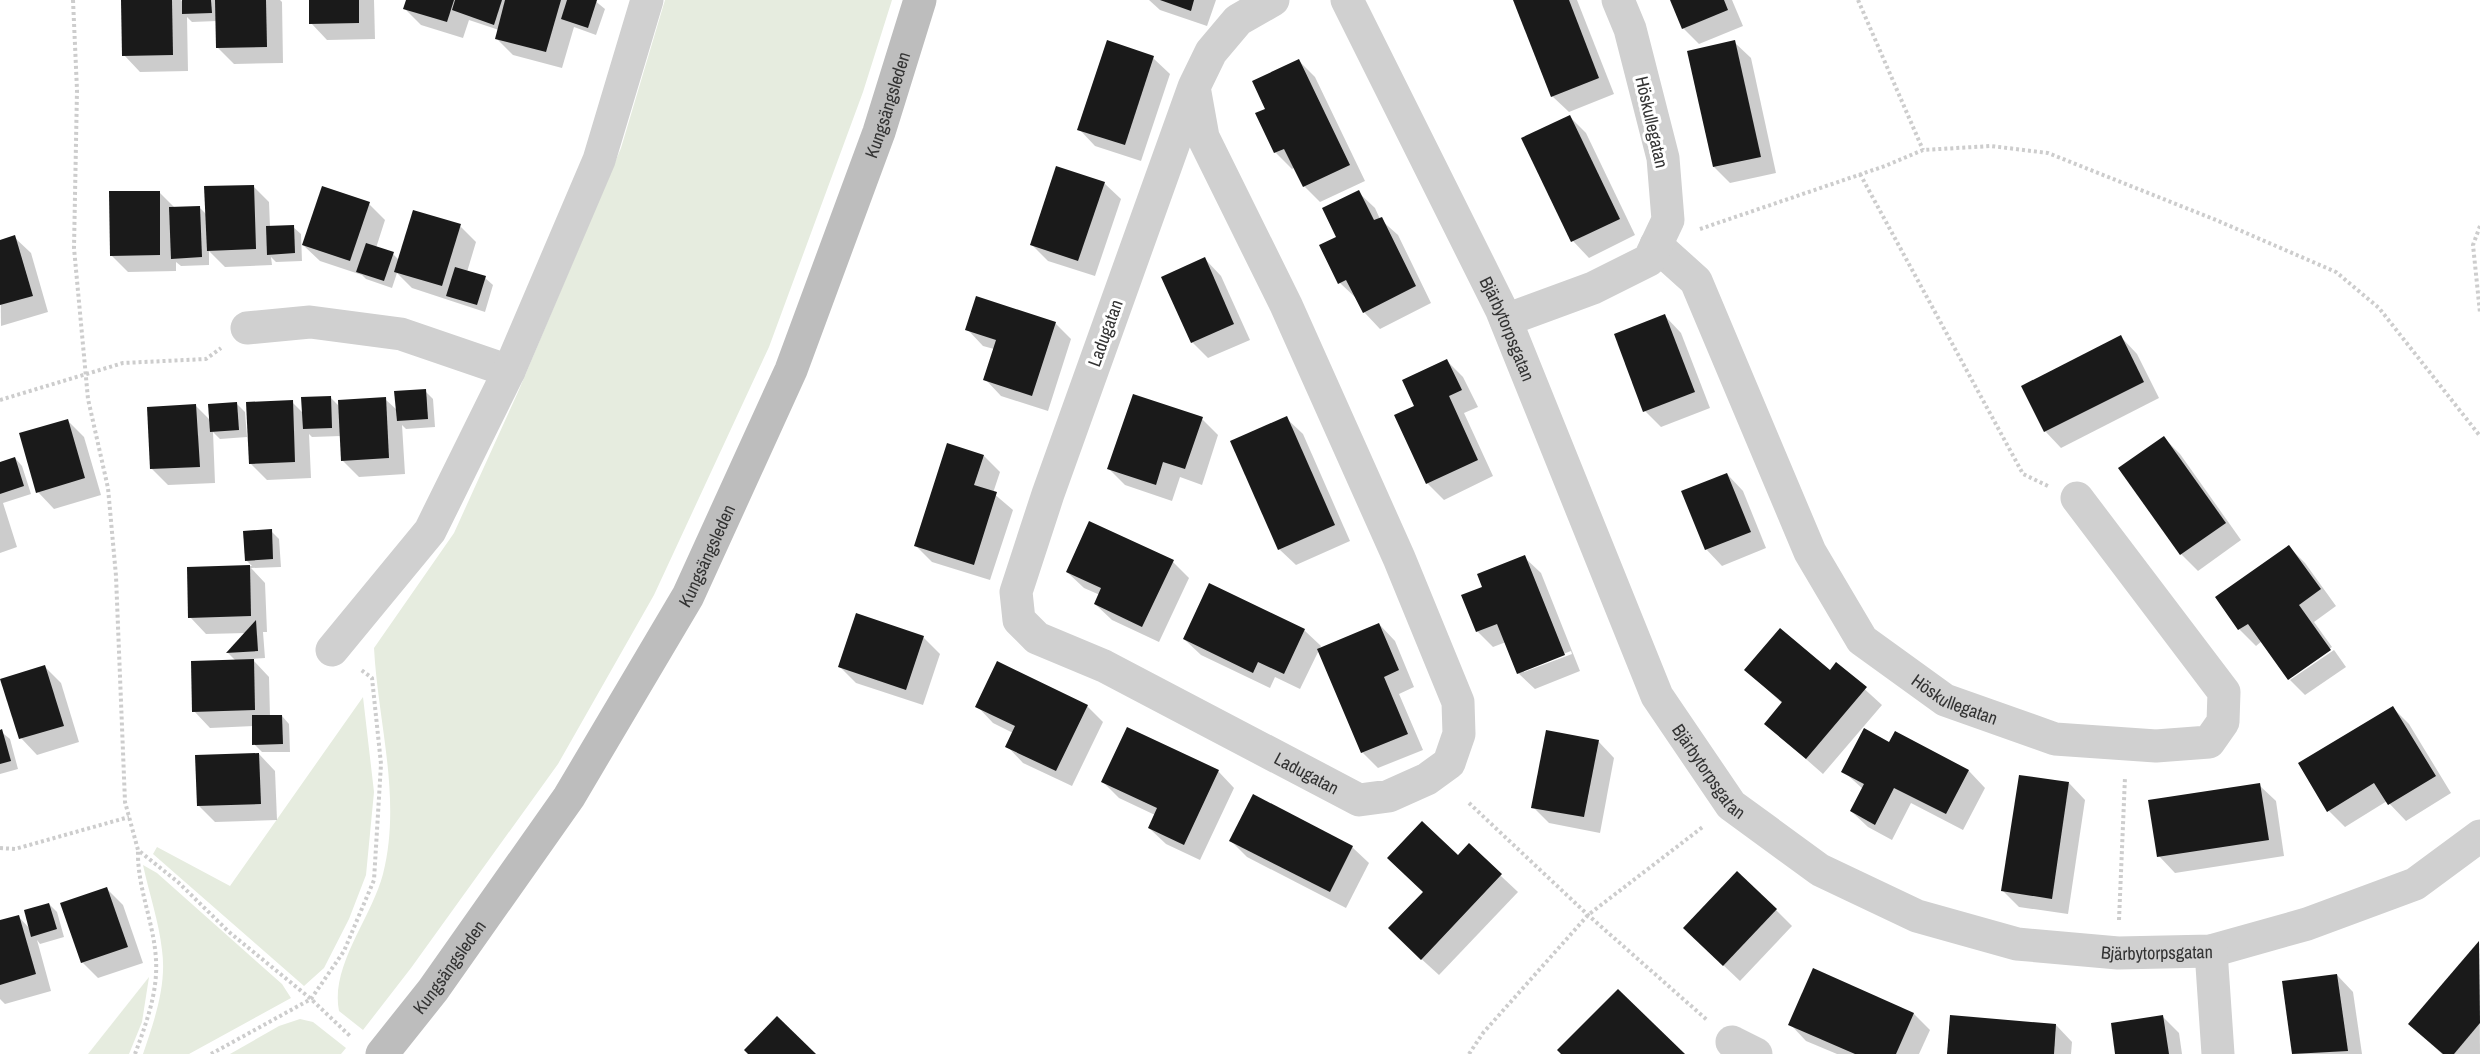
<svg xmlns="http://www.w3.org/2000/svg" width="2480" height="1054" viewBox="0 0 2480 1054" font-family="'Archivo Narrow',sans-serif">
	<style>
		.green { fill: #e6ecdf }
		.shadow { fill: #0003; fill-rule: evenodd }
		.building { fill: #1a1a1a }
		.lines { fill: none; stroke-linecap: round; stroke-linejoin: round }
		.path { stroke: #cdcdcd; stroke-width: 4; stroke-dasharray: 3 3; stroke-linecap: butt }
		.minor { stroke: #d0d0d0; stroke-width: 33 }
		.secondary { stroke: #bdbdbd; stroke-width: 33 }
		.labels { text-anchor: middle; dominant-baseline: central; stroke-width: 6; stroke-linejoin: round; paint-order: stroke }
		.street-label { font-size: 18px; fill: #333; stroke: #fff }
	</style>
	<rect width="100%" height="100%" fill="#fff"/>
	<g class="green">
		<path d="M665,0H892L863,92L769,347L654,595L558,764L411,968L363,1030L339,1011C330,966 372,917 383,874C402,799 378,723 374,648L454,533L518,392L621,148Z"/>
		<path d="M363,697L374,792L366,875L349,919L324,968L304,986L153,854L157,847L230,886Z"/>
		<path d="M143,865L157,873L282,984L291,998L189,1054H143C154,1021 167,986 162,950C159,922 149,893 143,865Z"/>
		<path d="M149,977L142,1022L129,1054H88Z"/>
		<path d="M300,1019L313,1022L346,1048L341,1054H230L279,1026Z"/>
	</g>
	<g class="shadow">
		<path d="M123,0H181L183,3V0H280L282,2L283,63L234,64L218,48L217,21L192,22L187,17L188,71L140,72L124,55Z"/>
		<path d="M310,0H374L375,39L327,40L311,23Z"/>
		<path d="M407,0H594L605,9L596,35L574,27L562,68L513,55L496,38L499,30L469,20L463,38L421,25L405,9Z"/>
		<path d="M1149,0H1216L1207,26L1160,10Z"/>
		<path d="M1515,0H1577L1614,94L1569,112L1552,96Z"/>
		<path d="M1672,0H1732L1743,26L1699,44L1683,28Z"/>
		<path d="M1734,42L1751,58L1776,173L1730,183L1714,167Z"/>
		<path d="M1153,58L1170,74L1141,161L1095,146L1079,129Z"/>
		<path d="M1299,61L1315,77L1365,181L1320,202L1304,186L1295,167L1292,169L1275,152L1267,110Z"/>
		<path d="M1570,117L1586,133L1635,235L1589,258L1573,241L1523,139Z"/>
		<path d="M1104,183L1121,199L1095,276L1048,261L1032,245Z"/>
		<path d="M253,186L269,202L270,227H293L301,234L302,261L276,262L271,257L272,265L225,267L209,251V265L181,266L176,262V271L128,272L111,255L159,192L175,208L199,207L207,215Z"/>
		<path d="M1358,192L1375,208L1380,219L1398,235L1431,303L1380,329L1364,312L1357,299L1340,283L1321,246L1338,238Z"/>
		<path d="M369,204L385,220L376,248L393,254L399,260L460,226L476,242L467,272L485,278L493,285L485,312L412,288L397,273L392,288L366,279L362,275L320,261L303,245Z"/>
		<path d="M14,237L31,253L48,312L1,326L0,241Z"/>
		<path d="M1205,259L1221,276L1250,340L1208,358L1192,342Z"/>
		<path d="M1665,316L1681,333L1710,408L1661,427L1645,411Z"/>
		<path d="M1055,323L1071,339L1048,411L1001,396L985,379L994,349L983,346L967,329Z"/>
		<path d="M2121,337L2137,354L2159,398L2061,448L2045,431Z"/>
		<path d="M1447,361L1463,377L1478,407L1464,413L1493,476L1444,500L1427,483L1416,407Z"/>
		<path d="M425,391L433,399L435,427L406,429L402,425L405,474L359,477L342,460L341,436L312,437L309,434L311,478L267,480L251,464L292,402L303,413L330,397L340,407L385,399L397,410Z"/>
		<path d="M237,404L245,412L247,437L220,439L213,432L215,483L168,485L152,469L196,406L211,421Z"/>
		<path d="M1286,418L1303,434L1350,541L1296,565L1279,549Z"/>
		<path d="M1202,419L1218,435L1202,485L1180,477L1172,501L1125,485L1109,469Z"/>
		<path d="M67,420L84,437L101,495L54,509L38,492Z"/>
		<path d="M2164,438L2180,454L2241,540L2198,571L2181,554L2120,468Z"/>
		<path d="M984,456L1000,472L993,493L1013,510L990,580L932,562L915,545Z"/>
		<path d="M15,458L22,466L31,494L3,503L17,547L0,553V463Z"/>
		<path d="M1727,474L1743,491L1766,548L1722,566L1706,549Z"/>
		<path d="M271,531L279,539L281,567L251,568L265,583L267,632H263L265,658L252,659L269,677L270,716H282L289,724L290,752H262L254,744V726L210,728L194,711L236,661L228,653L247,633L206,634L190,617L188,568L252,566L246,560Z"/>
		<path d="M2289,547L2305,563L2336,606L2314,622L2332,647L2290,677V680L2262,641L2256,646L2240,630L2217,598Z"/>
		<path d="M1524,557L1541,573L1580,671L1535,689L1518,673L1506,642L1493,647L1477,631L1484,587ZM1571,651L1572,654L1524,672V669Z"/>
		<path d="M1173,562L1189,578L1159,642L1112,620L1095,604L1100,595L1084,588L1067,572Z"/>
		<path d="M1379,624L1395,641L1414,687L1399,694L1423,750L1378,768L1362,752L1319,650L1300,689L1275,677L1270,688L1201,655L1184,639L1304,630L1321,646L1319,649Z"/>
		<path d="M923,637L940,654L923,705L856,683L840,667Z"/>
		<path d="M2334,650L2346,667L2305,695L2290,680Z"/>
		<path d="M1837,664L1882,705L1823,774L1766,724L1783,704L1746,670L1830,672Z"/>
		<path d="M44,666L61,683L79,742L37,755L21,738Z"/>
		<path d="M977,706H1087L1103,722L1072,786L1023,763L1007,746L1013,733L993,723Z"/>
		<path d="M2393,708L2409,724L2451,793L2406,821L2387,801L2345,827L2329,811Z"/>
		<path d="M0,731L10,739L18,769L0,774Z"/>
		<path d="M1896,733L1969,771L1985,788L1963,830L1911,803L1892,840L1868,827L1851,811L1863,789L1843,771L1890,744Z"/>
		<path d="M1598,741L1614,758L1600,833L1549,823L1533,807Z"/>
		<path d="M259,754L275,771L277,820L215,822L198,805Z"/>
		<path d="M1218,771L1234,788L1200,860L1166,844L1149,828L1155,815L1119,798L1103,782Z"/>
		<path d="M2069,783L2085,800L2068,914L2019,907L2003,891Z"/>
		<path d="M2259,785L2276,801L2284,856L2175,873L2159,856Z"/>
		<path d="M1231,841L1352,847L1369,863L1346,908L1247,857Z"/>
		<path d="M1469,846L1518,892L1439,975L1406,945L1458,857Z"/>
		<path d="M107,889L123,905L143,963L98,978L82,962Z"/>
		<path d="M49,904L57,912L64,937L40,944L37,940L51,991L5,1004L0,999V921L18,916L30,929Z"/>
		<path d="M1776,910L1792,926L1740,981L1702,945Z"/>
		<path d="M2479,943L2480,1054H2442L2410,1024Z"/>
		<path d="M2337,975L2353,992L2362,1054H2294L2284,983Z"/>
		<path d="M1914,1014L1930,1030L1919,1054H1837L1806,1041L1790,1024Z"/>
		<path d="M2163,1017L2179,1033L2182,1054H2117Z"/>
		<path d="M2056,1025L2072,1042L2071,1054H1948Z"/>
	</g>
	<g class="building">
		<path d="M121,0H172L173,55L122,56Z"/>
		<path d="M182,0H211L212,13L182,14Z"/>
		<path d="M215,0H266L267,47L216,48Z"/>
		<path d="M309,0H359V23L309,24Z"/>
		<path d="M406,0H454L447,22L403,9Z"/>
		<path d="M455,0H502L494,25L452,10Z"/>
		<path d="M505,0H561L546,52L495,39Z"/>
		<path d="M567,0H597L588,28L561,19Z"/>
		<path d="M1160,0H1194L1191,11Z"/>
		<path d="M1513,0H1569L1599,78L1551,97Z"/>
		<path d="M1670,0H1724L1728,10L1682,29Z"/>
		<path d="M1107,40L1154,56L1125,145L1077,130Z"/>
		<path d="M1735,40L1761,157L1713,167L1687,51Z"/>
		<path d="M1299,59L1350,165L1303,187L1284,149L1274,153L1255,113L1265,109L1252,81Z"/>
		<path d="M1570,115L1620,219L1571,242L1521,138Z"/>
		<path d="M1056,166L1105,182L1078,261L1030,245Z"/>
		<path d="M254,185L256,249L207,251L204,186Z"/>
		<path d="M322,186L370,202L350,261L302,245Z"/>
		<path d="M1359,190L1374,220L1382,217L1416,286L1363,313L1346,280L1338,284L1319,245L1336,237L1322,208Z"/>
		<path d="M109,191H160V255L110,256Z"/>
		<path d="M200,206L202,257L171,259L169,207Z"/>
		<path d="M413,210L461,224L442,286L394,272Z"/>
		<path d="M294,225L295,253L267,255L266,226Z"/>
		<path d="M15,235L33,296L0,305V240Z"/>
		<path d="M366,243L394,252L384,281L356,272Z"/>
		<path d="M1205,257L1234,324L1191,343L1161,277Z"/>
		<path d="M455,267L486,276L477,305L446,296Z"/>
		<path d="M976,296L1056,322L1032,396L983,380L996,340L965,330Z"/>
		<path d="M1665,314L1695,392L1643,412L1614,334Z"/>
		<path d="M2121,335L2144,382L2044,432L2021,386Z"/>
		<path d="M1447,359L1462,390L1449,396L1478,460L1426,484L1394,415L1414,406L1402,380Z"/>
		<path d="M426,389L428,419L397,421L394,391Z"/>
		<path d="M1133,394L1203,417L1185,469L1163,462L1156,485L1107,469Z"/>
		<path d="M331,396L332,428L303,429L301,397Z"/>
		<path d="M386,397L389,458L341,461L338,400Z"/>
		<path d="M293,400L295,462L249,464L246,402Z"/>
		<path d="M237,402L239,430L210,432L208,404Z"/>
		<path d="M196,404L200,467L150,469L147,407Z"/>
		<path d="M1287,416L1335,525L1278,550L1230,441Z"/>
		<path d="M68,419L85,478L36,493L19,433Z"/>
		<path d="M2164,436L2226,523L2180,555L2118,468Z"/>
		<path d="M947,443L984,455L974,485L997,492L974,565L914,546Z"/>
		<path d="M15,457L24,486L0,494V462Z"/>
		<path d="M1727,473L1751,532L1705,550L1681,491Z"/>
		<path d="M1089,521L1174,560L1142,627L1094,604L1101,588L1066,572Z"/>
		<path d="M272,529L273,559L245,561L243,531Z"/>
		<path d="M2289,545L2321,589L2299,605L2331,650L2288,680L2248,624L2238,630L2215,597Z"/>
		<path d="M1525,555L1565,655L1517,674L1497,624L1476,632L1461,595L1482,587L1477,574Z"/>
		<path d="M250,565L251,616L188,618L187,567Z"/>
		<path d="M1209,583L1305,629L1284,674L1258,662L1253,673L1183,639Z"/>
		<path d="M856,613L924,636L906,690L838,667Z"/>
		<path d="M256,620L258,651L226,653Z"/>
		<path d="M1379,623L1399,670L1384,677L1408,734L1361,753L1317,649Z"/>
		<path d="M1780,628L1830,670L1836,662L1867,687L1806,759L1764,724L1782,702L1744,670Z"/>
		<path d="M254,659L255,710L192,712L191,661Z"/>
		<path d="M997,661L1088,705L1056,771L1005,747L1015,726L975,707Z"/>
		<path d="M45,665L64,726L19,739L0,679Z"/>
		<path d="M2393,706L2436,776L2388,805L2374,783L2327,812L2298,763Z"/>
		<path d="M252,715H282L283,744L252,745Z"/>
		<path d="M1127,727L1219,770L1184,845L1148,828L1157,808L1101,782Z"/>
		<path d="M1864,728L1889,742L1895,731L1969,770L1946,814L1894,788L1875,825L1850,811L1864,784L1841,772Z"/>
		<path d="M2,729L11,761L0,764V730Z"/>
		<path d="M1546,730L1599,740L1584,817L1531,808Z"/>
		<path d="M259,753L261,804L197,806L195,755Z"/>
		<path d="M2019,775L2069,782L2052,899L2001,891Z"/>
		<path d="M2260,783L2269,840L2157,857L2148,800Z"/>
		<path d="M1253,794L1353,846L1330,892L1229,841Z"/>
		<path d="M1422,821L1458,855L1469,843L1502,874L1421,960L1388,928L1423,892L1387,858Z"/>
		<path d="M1737,871L1777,909L1723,966L1683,928Z"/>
		<path d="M107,887L128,947L81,963L60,903Z"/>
		<path d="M49,903L57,929L31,937L24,910Z"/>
		<path d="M19,915L36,974L0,985V920Z"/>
		<path d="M2479,941L2480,1023L2454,1054H2443L2408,1024Z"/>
		<path d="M1813,968L1914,1013L1896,1054H1855L1788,1025Z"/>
		<path d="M2337,974L2348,1051L2292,1054L2282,981Z"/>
		<path d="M1618,989L1685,1054H1561L1557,1050Z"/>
		<path d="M1950,1015L2056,1024L2054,1054H1947Z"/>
		<path d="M2163,1015L2169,1054H2115L2111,1023Z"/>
		<path d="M777,1016L816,1054H748L744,1050Z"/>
	</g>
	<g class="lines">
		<g class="path">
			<path d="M73,0L77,90L74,248L88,399L108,488L116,576L125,802L138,850L178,882L229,932L311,999L350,1036"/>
			<path d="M1858,0L1923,150"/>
			<path d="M1860,174L2023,474L2048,486"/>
			<path d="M2480,226L2473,245L2480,313"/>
			<path d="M1700,229L1885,166L1923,150L1991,146L2048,153L2216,220L2336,272L2379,308L2480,436"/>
			<path d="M0,400L123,363L206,359L221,348"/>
			<path d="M1469,803L1588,915L1707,1020"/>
			<path d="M0,848L15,849L129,817"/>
			<path d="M2119,920L2125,777"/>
			<path d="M135,1054C146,1024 158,992 156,960C154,922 137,888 138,850"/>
			<path d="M211,1054L311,999L344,951L374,880L381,764L372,678L360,669"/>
			<path d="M1469,1054L1483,1033L1588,915L1704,826"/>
		</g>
		<g class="minor">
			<path id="s1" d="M1347,0L1502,311L1657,696L1731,805L1820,870L1917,916L2017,944L2118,953L2211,951L2307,924L2415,884L2480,836"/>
			<path id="s2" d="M1194,87L1048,494L1016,592L1019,620L1037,638L1104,666L1359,800L1389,796L1427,779L1449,763L1459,734L1458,702L1399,558L1286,305L1203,137L1194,87L1211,52L1238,20L1273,0"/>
			<path id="s3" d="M1656,245L1696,281L1810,552L1862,640L1945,700L2055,739L2156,746L2209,742L2223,722L2224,692L2077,498"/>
			<path d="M1506,320L1593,288L1649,260L1668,220L1663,158L1630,29L1618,0"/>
			<path d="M247,328L310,322L401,334L509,371"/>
			<path d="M332,650L430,531L509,371L599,160L647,0"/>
			<path d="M2211,951L2218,1054"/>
			<path d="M1732,1042L1756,1054"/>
		</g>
		<path class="secondary" id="s4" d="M382,1054L433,990L569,797L688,596L791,370L879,132L920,0"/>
	</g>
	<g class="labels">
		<g class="street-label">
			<text stroke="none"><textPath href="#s4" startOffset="1082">Kungsängsleden</textPath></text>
			<text transform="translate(1652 122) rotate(77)">Höskullegatan</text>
			<text stroke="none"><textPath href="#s1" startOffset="366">Bjärbytorpsgatan</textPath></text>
			<text transform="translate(1105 333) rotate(-70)">Ladugatan</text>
			<text stroke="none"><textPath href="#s4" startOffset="596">Kungsängsleden</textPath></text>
			<text stroke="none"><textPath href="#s3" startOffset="561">Höskullegatan</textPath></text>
			<text stroke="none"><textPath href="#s1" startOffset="854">Bjärbytorpsgatan</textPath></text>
			<text stroke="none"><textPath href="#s2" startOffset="891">Ladugatan</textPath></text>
			<text stroke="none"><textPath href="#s1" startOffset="1356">Bjärbytorpsgatan</textPath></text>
			<text stroke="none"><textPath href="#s4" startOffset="110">Kungsängsleden</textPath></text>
		</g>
	</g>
</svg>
